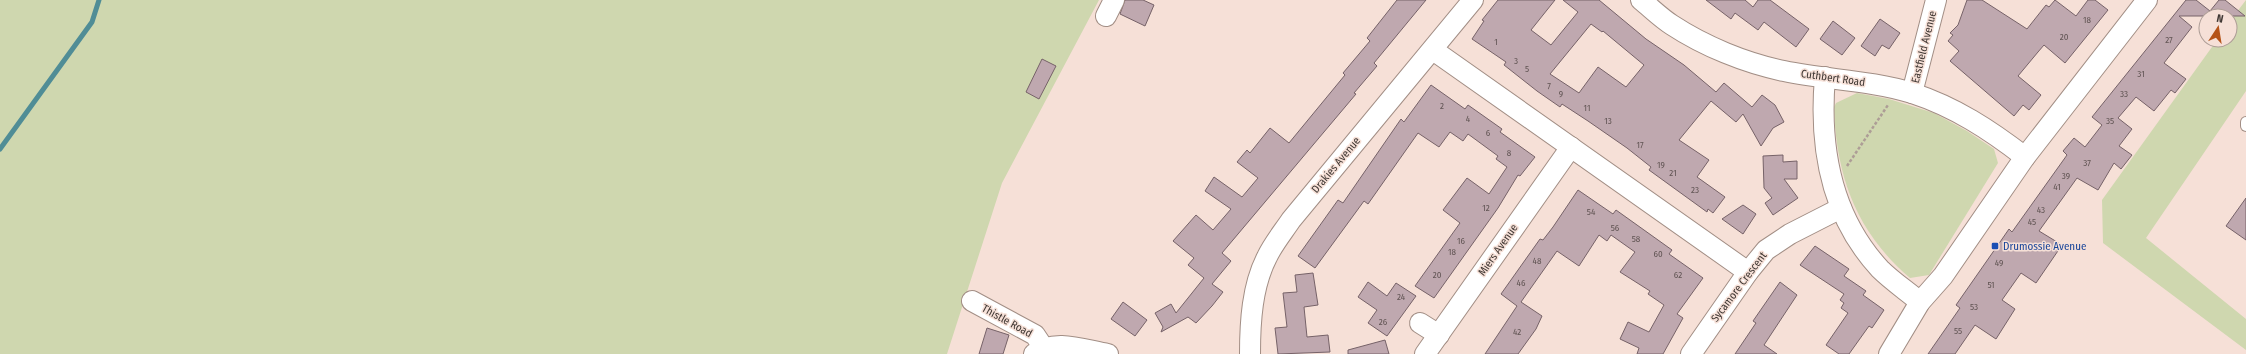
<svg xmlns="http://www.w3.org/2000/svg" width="2246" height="354" viewBox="0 0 2246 354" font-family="'Fira Sans Condensed',sans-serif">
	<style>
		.green { fill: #cfd7af }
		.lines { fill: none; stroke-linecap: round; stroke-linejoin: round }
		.stream { stroke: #508d96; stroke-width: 5 }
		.building { fill: #bfa8af; stroke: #766268; fill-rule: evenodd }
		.lane-casing { stroke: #a28e85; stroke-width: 12 }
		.street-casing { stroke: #a28e85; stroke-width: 22 }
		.path { stroke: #ad9d96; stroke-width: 2.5; stroke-dasharray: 3 2; stroke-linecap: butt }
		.lane { stroke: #fff; stroke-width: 10 }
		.street { stroke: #fff; stroke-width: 20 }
		.transit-dot { fill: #1a4fb4; stroke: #f6e0d7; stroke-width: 1.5 }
		.labels { text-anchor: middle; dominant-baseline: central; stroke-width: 3; stroke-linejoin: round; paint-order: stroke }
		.number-label { font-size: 9px; fill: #605453 }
		.street-label { font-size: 11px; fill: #403834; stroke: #f6e0d7 }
		.transit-label { font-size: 11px; fill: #164399; stroke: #f6e0d7; text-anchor: start }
	</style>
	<rect width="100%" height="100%" fill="#f6e0d7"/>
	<g class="green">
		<path d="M0,0H1099L1002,183L947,354H0Z"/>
		<path d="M2246,0V91L2146,238L2246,319V350L2103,243L2102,200L2217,40H2230V21Z"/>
		<path d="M1857,93L1889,99L1934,113L1967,131L1994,149L1998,163L1929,275L1910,278C1856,232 1836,176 1834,107L1836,103Z"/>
	</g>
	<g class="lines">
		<path class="stream" d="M0,149L92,22L99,0"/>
	</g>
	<g class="building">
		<path d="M1125,0H1143L1154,5L1145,26L1120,14Z"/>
		<path d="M1397,0H1426L1374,63L1377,66L1354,93L1356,94L1222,253L1231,261L1212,284L1223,292L1212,306L1196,323L1188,317L1161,332L1163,327L1155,313L1171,304L1176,313L1204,278L1188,265L1194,258L1173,241L1196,215L1213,230L1231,209L1205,191L1214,177L1242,197L1258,178L1237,162L1247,150L1250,153L1270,128L1289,143L1345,75L1343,73L1370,41L1367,38Z"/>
		<path d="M1498,0H1555L1531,30L1551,45L1578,12L1563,0H1599L1646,39L1684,65L1716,92L1724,83L1752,107L1762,95L1775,105L1784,122L1773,128L1761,146L1743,114L1736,122L1711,101L1679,140L1709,160L1697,177L1725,197L1713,213L1708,209L1707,212L1649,170L1651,167L1627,148L1588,121L1562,104L1560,107L1537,91L1504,65L1506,62L1472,39L1484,21L1482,20ZM1591,24L1602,32L1603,31L1644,65L1626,87L1598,67L1579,93L1550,74Z"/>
		<path d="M1706,0H1745L1753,7L1758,0H1770L1809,29L1796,47L1764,22L1758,30L1735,13L1731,19Z"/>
		<path d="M1967,0H1982L2027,29L2046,5L2049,7L2055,0L2076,16L2088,0H2095L2108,10L2065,63L2044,45L2038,52L2018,76L2041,95L2029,110L2023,105L2014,116L1950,61L1959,51L1948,41L1953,35L1950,33L1958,25Z"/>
		<path d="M2186,0H2196L2210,11L2219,0H2225L2245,16H2179L2192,27L2164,63L2186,79L2175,93L2171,90L2154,111L2136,97L2118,118L2132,129L2119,146L2132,155L2121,169L2114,163L2098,190L2077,178L2062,199L2039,231L2062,245L2036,283L2021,273L2002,300L2015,309L1996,339L1975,325L1955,354H1928L1960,308L1956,305L2000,242L2009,229L2012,232L2067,155L2063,151L2074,138L2085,147L2102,125L2092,117Z"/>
		<path d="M1880,19L1900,33L1889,49L1882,45L1875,56L1861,46Z"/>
		<path d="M1833,21L1855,38L1842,55L1820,39Z"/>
		<path d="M1042,59L1056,66L1039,99L1026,92Z"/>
		<path d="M1431,85L1465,109L1468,105L1502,129L1500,132L1535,157L1520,176L1518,175L1498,208L1434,298L1415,286L1460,223L1443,210L1467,178L1489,194L1507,167L1496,159L1498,156L1468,134L1463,141L1450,132L1439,147L1418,133L1368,204L1364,201L1315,268L1298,256L1338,200L1343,203L1401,119L1404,122Z"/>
		<path d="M1783,155V162L1797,161V179H1784L1798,198L1773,215L1765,203L1772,198L1764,188L1763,156Z"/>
		<path d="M1578,190L1613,214L1616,210L1672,250L1669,254L1703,278L1677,314L1683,318L1663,354H1637L1639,348L1620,339L1628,322L1649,332L1664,305L1648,294L1650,291L1620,272L1635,252L1611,235L1607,241L1599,235L1579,266L1557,251L1521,302L1542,316L1536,329L1518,354H1485L1517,306L1501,294L1540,239L1543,240L1553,227Z"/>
		<path d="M2246,198V240L2226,226Z"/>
		<path d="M1743,205L1756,214L1743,234L1722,219Z"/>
		<path d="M1815,246L1849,269L1844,276L1866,291L1863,295L1884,310L1872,328L1869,326L1849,354H1839L1826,345L1848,313L1841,308L1844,303L1840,300L1844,294L1800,265Z"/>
		<path d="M1313,273L1318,305L1304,307L1307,337L1328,335L1330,352L1278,354L1275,328L1287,327L1283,293L1297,292L1295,275Z"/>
		<path d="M1368,282L1387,296L1396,283L1416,296L1387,336L1368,323L1377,310L1358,297Z"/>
		<path d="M1780,282L1797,295L1764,345L1777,354H1735L1756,323L1753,321Z"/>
		<path d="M1123,302L1147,320L1135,336L1111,319Z"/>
		<path d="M987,328L1009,335L1003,354H979Z"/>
		<path d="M1385,340L1389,354H1348V350Z"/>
	</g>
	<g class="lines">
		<g class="lane-casing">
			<path id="lane" d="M2246,122V126"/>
		</g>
		<g class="street-casing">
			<g id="street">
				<path d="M1641,0C1651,8 1661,18 1672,25C1704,46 1745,63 1784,71C1826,80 1870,80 1912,93C1955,107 1990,130 2025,157"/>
				<path d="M1106,16L1114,0"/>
				<path d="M1433,50L1748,272"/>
				<path d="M1825,77C1819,146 1831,216 1880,269C1892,281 1907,291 1920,302"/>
				<path d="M1912,93L1936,0"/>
				<path d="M972,301L1035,335L1043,347"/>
				<path d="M1420,323L1439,335"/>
				<path d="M1034,354C1055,338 1084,350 1108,354"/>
				<path d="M1250,354C1250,322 1252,286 1267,257C1273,244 1283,232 1291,220L1473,0"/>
				<path d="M1425,354L1571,147"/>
				<path d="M1691,354L1748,272L1766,250L1790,234L1841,208"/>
				<path d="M1889,354L1920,302L1943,276L2025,157L2147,0"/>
			</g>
		</g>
		<path class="path" d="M1847,166L1888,105"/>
		<use href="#lane" class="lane"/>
		<use href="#street" class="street"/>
	</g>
	<rect class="transit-dot" x="1991" y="242" width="8" height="8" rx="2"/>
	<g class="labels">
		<g class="number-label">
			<text x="2087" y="20">18</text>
			<text x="2064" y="37">20</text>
			<text x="2169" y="40">27</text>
			<text x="1496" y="42">1</text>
			<text x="1516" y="61">3</text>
			<text x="1527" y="69">5</text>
			<text x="2141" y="74">31</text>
			<text x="1549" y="86">7</text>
			<text x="1561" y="94">9</text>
			<text x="2124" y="94">33</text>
			<text x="1442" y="106">2</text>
			<text x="1587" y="108">11</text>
			<text x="1468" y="119">4</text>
			<text x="1608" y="121">13</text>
			<text x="2110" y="121">35</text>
			<text x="1488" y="133">6</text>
			<text x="1640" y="145">17</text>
			<text x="1509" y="153">8</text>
			<text x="2087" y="163">37</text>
			<text x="1661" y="165">19</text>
			<text x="1673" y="173">21</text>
			<text x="2066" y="176">39</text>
			<text x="2057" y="187">41</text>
			<text x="1695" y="190">23</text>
			<text x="1486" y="208">12</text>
			<text x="2041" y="210">43</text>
			<text x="1591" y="212">54</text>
			<text x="2032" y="222">45</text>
			<text x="1615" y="228">56</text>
			<text x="1636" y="239">58</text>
			<text x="1461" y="241">16</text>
			<text x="1452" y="252">18</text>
			<text x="1658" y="254">60</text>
			<text x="1537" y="261">48</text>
			<text x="1999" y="263">49</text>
			<text x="1437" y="275">20</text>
			<text x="1678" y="275">62</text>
			<text x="1521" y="283">46</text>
			<text x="1991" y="285">51</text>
			<text x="1401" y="297">24</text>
			<text x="1974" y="307">53</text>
			<text x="1383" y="322">26</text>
			<text x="1958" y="331">55</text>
			<text x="1517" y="332">42</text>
		</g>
		<g class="street-label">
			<text transform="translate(1924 47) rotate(-76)">Eastfield Avenue</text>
			<text transform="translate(1833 78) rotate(8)">Cuthbert Road</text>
			<text transform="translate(1336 165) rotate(-50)">Drakies Avenue</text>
			<text transform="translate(1498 250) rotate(-55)">Miers Avenue</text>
			<text transform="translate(1739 287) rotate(-53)">Sycamore Crescent</text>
			<text transform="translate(1007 321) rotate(29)">Thistle Road</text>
		</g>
		<g class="transit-label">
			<text x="2003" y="246">Drumossie Avenue</text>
		</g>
	</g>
	<g transform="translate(2218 28) rotate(12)"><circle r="19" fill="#f6e0d7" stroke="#ad9d96"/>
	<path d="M0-3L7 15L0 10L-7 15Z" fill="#b55318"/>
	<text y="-6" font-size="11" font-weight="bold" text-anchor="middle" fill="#403834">N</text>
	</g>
</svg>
